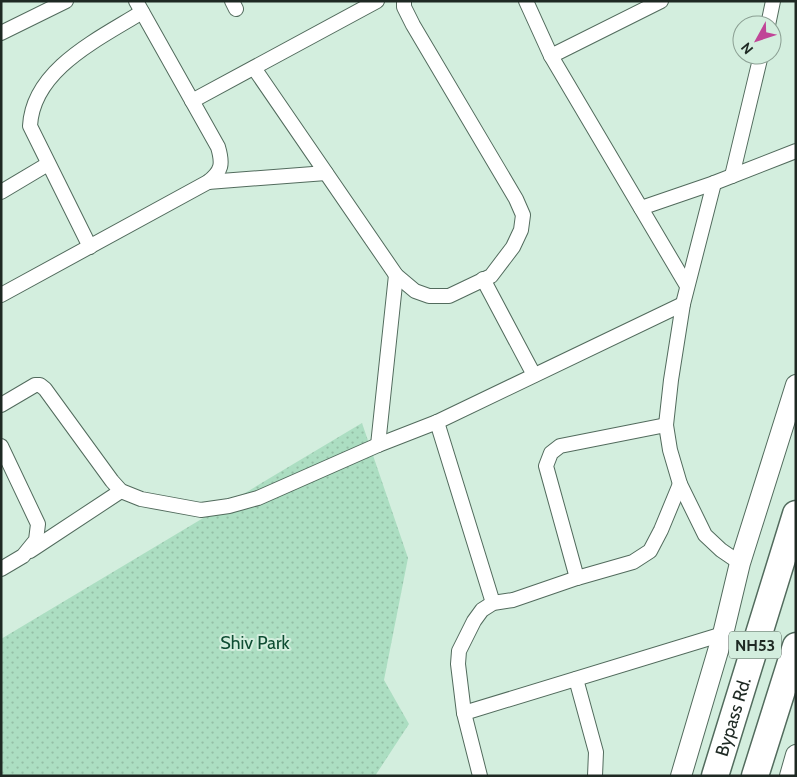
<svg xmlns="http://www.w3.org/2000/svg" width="797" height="777" viewBox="0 0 797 777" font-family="Cabin,sans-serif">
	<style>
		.park { fill: url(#park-dots) }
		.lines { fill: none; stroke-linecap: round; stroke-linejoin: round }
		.street-casing { stroke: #526b5d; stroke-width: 16 }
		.secondary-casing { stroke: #526b5d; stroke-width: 22 }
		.highway-casing { stroke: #526b5d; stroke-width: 29 }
		.street { stroke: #fff; stroke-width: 14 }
		.secondary { stroke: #fff; stroke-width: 20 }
		.highway { stroke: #fff; stroke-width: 26 }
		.labels { text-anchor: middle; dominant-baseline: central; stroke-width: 4; stroke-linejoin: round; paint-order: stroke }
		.shield { fill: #d3eede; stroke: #54645b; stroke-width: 1 }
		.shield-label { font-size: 16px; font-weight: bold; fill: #1e2923 }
		.park-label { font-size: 18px; fill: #0f4d33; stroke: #d3eede }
		.street-label { font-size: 18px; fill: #1e2923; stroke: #d3eede }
	</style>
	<defs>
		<pattern id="park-dots" width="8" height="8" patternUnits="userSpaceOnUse" patternTransform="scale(1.25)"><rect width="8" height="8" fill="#acdec2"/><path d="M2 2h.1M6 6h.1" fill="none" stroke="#94bea6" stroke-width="1.8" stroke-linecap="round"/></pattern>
	</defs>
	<rect width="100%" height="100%" fill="#d3eede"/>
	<path class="park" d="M362,423L408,558L384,680L409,724L375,776H1V639Z"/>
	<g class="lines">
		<g class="street-casing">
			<g id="street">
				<path d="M232,1L236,9"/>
				<path d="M526,1L551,56L687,286"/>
				<path d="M768,25L773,1"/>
				<path d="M1,33L66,1"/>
				<path d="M551,56L661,1"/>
				<path d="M254,68L396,275L415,291L429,296H449L491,276L513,247L521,230L523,215L516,199L413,25L404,7V1"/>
				<path d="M192,101L377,1"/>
				<path d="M732,176L761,55"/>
				<path d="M208,182L326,173"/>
				<path d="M714,183L683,304L671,380L666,425L670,450L680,484L705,535L721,550L740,563"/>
				<path d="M1,192L48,164"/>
				<path d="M641,208L714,183L796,151"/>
				<path d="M90,247L30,126C33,69 99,39 142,12"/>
				<path d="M483,279L534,375"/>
				<path d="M1,295L208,182C222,171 223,164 218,147L136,1"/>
				<path d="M1,405L35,385H40L45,389L112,481L121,491L141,499L201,510L229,506L258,498L378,445L437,422L683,304"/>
				<path d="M437,422L493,603"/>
				<path d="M378,445L396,275"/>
				<path d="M1,446L38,524L36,540L23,556L1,569"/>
				<path d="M30,551L121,491"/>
				<path d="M577,578L546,466L551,453L560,446L666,425"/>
				<path d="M576,679L596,752L595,776"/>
				<path d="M464,713L723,634"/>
				<path d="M480,776L464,713L458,664L459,651L474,621L482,610L493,603L513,600L577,578L633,562L650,551L661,530L680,484"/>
			</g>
		</g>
		<g class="secondary-casing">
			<g id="secondary">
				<path d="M681,776L723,634L740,563L796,385"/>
				<path d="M790,776L796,755"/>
			</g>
		</g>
		<g class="highway-casing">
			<g id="highway">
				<path id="s1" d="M715,776L796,514"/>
				<path d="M755,776L796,646"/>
			</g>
		</g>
		<use href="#street" class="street"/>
		<use href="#secondary" class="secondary"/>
		<use href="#highway" class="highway"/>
	</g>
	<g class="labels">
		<rect class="shield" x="729" y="631.5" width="52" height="27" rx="4"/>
		<g class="shield-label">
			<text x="755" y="645">NH53</text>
		</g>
		<g class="park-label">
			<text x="255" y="643">Shiv Park</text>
		</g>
		<g class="street-label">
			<text stroke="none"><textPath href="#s1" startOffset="62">Bypass Rd.</textPath></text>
		</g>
	</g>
	<rect width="797" height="777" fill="none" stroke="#1e2923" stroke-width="5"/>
	<g transform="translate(757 40) rotate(230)"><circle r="24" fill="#d3eede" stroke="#8b9f93"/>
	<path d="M0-4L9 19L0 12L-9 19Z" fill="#c04597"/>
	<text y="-8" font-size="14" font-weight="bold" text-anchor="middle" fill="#1e2923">N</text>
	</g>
</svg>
